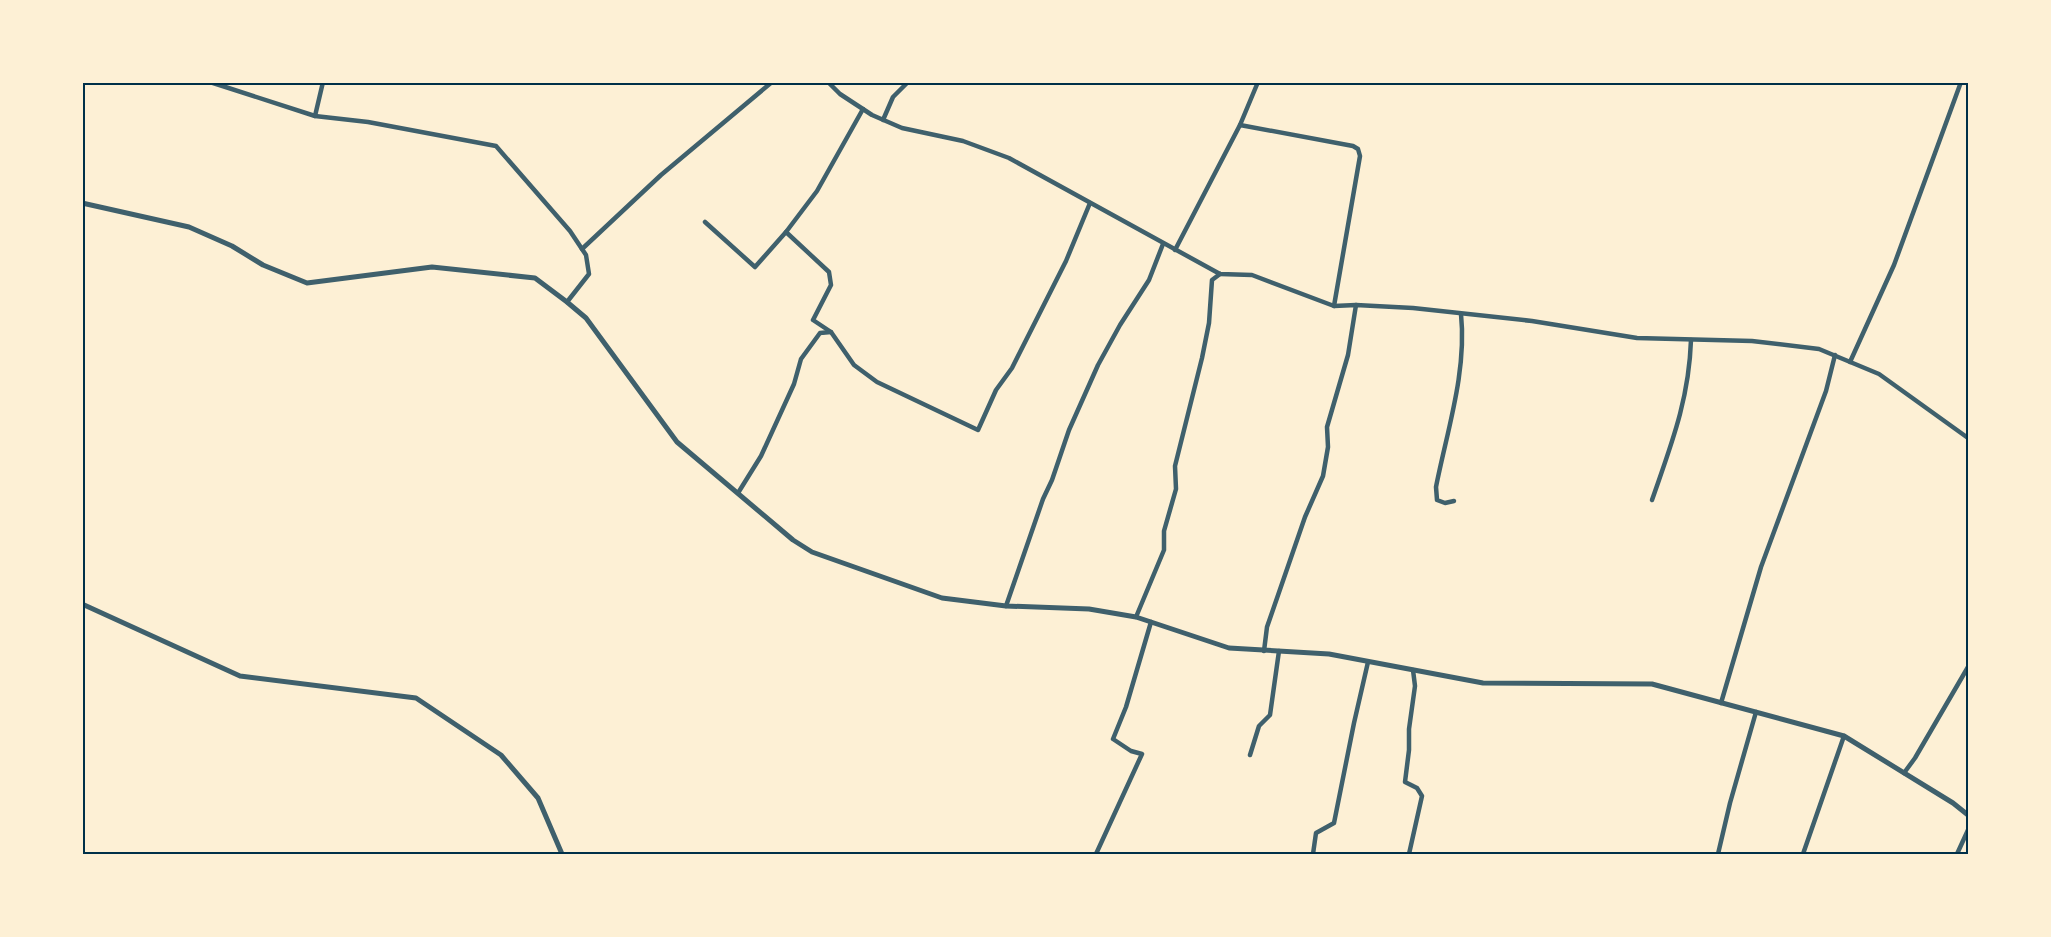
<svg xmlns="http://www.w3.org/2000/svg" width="2051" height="937" viewBox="0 0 2051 937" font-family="'Work Sans',sans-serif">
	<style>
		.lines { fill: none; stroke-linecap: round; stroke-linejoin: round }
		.minor { stroke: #3f606c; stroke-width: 4.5 }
		.tertiary { stroke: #3f606c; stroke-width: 5 }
		.neatline { fill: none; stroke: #003049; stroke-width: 2 }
	</style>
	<rect width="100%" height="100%" fill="#fdf0d5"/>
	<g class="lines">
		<g class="minor">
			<path d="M210,82L315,116L368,122L496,146L570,231L586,255L589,274L567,302"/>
			<path d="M828,82L840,94L872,115L902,128L963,141L1009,158L1220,274L1252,275L1334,306L1356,305L1413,308L1532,321L1637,338L1752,341L1819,349L1879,374L1968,438"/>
			<path d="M863,109L817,191L786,232L829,272L831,285L813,320L831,332L854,365L877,382L978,430L996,390L1012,368L1066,261L1090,203"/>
			<path d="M315,116L323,82"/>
			<path d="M883,120L893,97L908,82"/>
			<path d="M1240,125L1258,82"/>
			<path d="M705,222L755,267L786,232"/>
			<path d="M582,249L661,175L772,82"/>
			<path d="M1175,250L1240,125L1353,146L1358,149L1360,156L1334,306"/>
			<path d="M1850,362L1894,265L1961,82"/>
			<path d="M738,493L761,456L794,384L801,359L820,333L831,332"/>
			<path d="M1652,500C1671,445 1689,400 1691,340"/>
			<path d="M1454,501L1445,503L1437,500L1436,487C1447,431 1467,372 1461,314"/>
			<path d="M1006,606L1043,499L1052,480L1069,430L1098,365L1120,325L1149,280L1163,244"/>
			<path d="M1136,617L1164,550V531L1176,489L1175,466L1202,358L1209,323L1212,280L1220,274"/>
			<path d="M1264,651L1267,627L1305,517L1323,476L1328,447L1327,427L1348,355L1356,305"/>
			<path d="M1721,703L1761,567L1826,391L1835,355"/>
			<path d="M1250,755L1259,726L1270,715L1279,651"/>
			<path d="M1904,773L1915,758L1968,667"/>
			<path d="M1096,854L1142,754L1131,751L1113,739L1126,707L1151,622"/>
			<path d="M1313,854L1316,833L1334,823L1354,723L1368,662"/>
			<path d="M1409,854L1422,796L1417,788L1405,782L1409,750V729L1415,686L1413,670"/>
			<path d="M1718,854L1730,803L1756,712"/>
			<path d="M1803,854L1844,736"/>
			<path d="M1957,854L1968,830"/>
		</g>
		<g class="tertiary">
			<path d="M82,203L189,227L232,246L263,265L307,283L432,267L535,278L567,302L586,318L677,442L793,540L812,552L942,598L1006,606L1089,609L1136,617L1229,648L1329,654L1483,683L1652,684L1844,736L1953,803L1968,815"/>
			<path d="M82,604L240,676L416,698L501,755L538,798L562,854"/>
		</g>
	</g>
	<rect width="2051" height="937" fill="none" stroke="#fdf0d5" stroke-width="168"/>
	<rect x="84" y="84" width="1883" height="769" class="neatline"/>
</svg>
